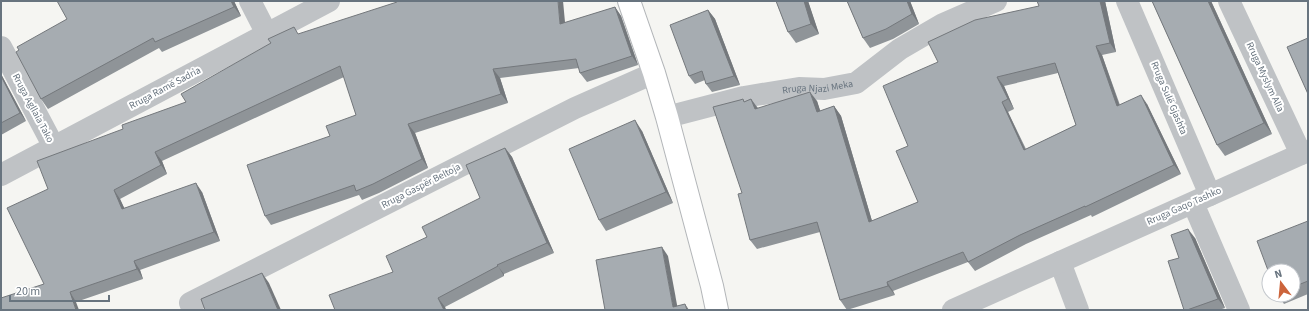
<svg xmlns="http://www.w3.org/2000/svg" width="1309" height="311" viewBox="0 0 1309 311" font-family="'Source Sans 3',sans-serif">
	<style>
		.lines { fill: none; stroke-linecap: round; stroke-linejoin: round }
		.major-casing { stroke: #b3b6b9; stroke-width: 24 }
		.minor { stroke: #bfc2c5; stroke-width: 22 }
		.major { stroke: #fff; stroke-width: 22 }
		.wall { fill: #8f9498; fill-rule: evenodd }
		.shaded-wall { fill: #74787c }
		.building { fill: #a6acb1; stroke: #74787c; fill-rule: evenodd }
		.labels { text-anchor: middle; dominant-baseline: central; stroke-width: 4; stroke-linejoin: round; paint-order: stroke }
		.street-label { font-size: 10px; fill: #68747f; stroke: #fff }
	</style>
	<rect width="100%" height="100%" fill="#f5f5f2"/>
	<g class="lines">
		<g class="major-casing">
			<path id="major" d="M629,1L654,73L667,117L712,286L717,310"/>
		</g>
		<g class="minor">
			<path d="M250,1L267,34"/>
			<path d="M1127,1L1210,195"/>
			<path d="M1229,1L1301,154"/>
			<path d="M1,47L54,147"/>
			<path id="s1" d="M667,117L744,97L799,88L824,89L856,83L900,49L943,24L996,1"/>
			<path d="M1,175L329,1"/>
			<path d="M1193,203L1239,310"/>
			<path d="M1060,262L1078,310"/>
			<path d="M190,303L575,108L654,73"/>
			<path d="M953,310L1308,151"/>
		</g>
		<use href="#major" class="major"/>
	</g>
	<g class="wall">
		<path d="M234,1L241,16L162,52L159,48L48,109L41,99L19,50L67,19Z"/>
		<path d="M776,1H808L819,34L796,43L788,32Z"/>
		<path d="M847,1H910L919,24L893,39L870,48L863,38Z"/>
		<path d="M1037,1H1105L1116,52L1102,55L1120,105L1147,104L1181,174L1092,217L1091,215L1026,244L975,271L968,262L893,291L895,295L847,310L840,300L820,232L757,249L750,240L742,193L744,102L751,99L758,108L817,101L820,111L834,106L841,116L872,221L918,202L908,146L938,62L1039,6ZM1058,73L1076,125L1026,149L1008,112L1014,109L1004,86Z"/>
		<path d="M1152,1H1211L1272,134L1225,156L1217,145Z"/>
		<path d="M615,7L621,16L638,65L587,82L580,73L579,68L500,78L508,103L415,133L428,168L379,193L362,200L359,195L271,225L265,216L330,136L356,115L344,77L162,161L167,174L120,199L124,208L202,192L220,241L140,270L143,279L76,302L44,284L48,189L123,129L186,102L299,34L565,23Z"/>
		<path d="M708,10L715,19L740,85L712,92L706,84L705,80L695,84L689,76Z"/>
		<path d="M1,74L26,121L1,135Z"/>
		<path d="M642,131L673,203L606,231L599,220Z"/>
		<path d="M505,148L512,157L554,253L504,274V276L445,307L446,310H335L393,272L427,237L480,198Z"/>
		<path d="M1308,221V294L1284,304L1278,295H1293V271Z"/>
		<path d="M1195,238L1225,308L1219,310H1184L1179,258Z"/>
	</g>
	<g class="shaded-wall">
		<path d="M231,1H234L241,16L234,7Z"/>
		<path d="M558,1H563L566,33L560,24Z"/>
		<path d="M804,1H808L819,34L811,24Z"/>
		<path d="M907,1H910L919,24L912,14Z"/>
		<path d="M1100,1H1105L1116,52L1110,43Z"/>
		<path d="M1208,1H1211L1272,134L1264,123Z"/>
		<path d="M615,7L621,16L638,65L632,56Z"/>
		<path d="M708,10L715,19L740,85L734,76Z"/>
		<path d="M1096,46L1102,55L1123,116L1117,106Z"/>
		<path d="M493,69L500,78L508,103L501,94Z"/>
		<path d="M1,74L26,121L20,113L1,76Z"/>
		<path d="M997,77L1004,86L1014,109L1008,99Z"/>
		<path d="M810,92L817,101L824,122L817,112Z"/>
		<path d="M1141,95L1147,104L1181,174L1174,165Z"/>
		<path d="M751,99L758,109H755Z"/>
		<path d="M1002,102L1008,112L1030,160L1024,150Z"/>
		<path d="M834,106L841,116L875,231L869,222Z"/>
		<path d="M635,120L642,131L673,203L666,192Z"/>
		<path d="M408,124L415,133L428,168L422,159Z"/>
		<path d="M505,148L512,157L554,253L547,243Z"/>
		<path d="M155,152L162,161L167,174L161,165Z"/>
		<path d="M196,183L202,192L220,241L214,232Z"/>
		<path d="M114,190L120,199L129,218L122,209Z"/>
		<path d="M1188,229L1195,238L1225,308L1218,299Z"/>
		<path d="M662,247L668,256L678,310L673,307Z"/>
		<path d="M134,261L140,270L143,279L137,269Z"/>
		<path d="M497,265L504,274V276L498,266Z"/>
		<path d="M262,273L269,283L281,310H278Z"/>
		<path d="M887,282L893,291L895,295L888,286Z"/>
		<path d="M70,292L76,302L79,310H76Z"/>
		<path d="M438,298L445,307L446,310H444Z"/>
		<path d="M685,304L689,310H687Z"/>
	</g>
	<g class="building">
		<path d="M57,1H231L234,7L155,42L153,38L41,99L16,52L19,50L17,47L67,19Z"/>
		<path d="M397,1H558L560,24L615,7L632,56L580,73L576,59L493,69L501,94L408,124L422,159L373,184L356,191L354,185L265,216L247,165L330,136L326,126L356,115L340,66L155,152L161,165L114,190L122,209L196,183L214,232L134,261L137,269L70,292L76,310H1V298L44,284L7,208L48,189L37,161L123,129L122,125L186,102L181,94L271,43L268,39L294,27L298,34L397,2Z"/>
		<path d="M776,1H804L811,24L788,32Z"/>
		<path d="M847,1H907L912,14L886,29L863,38Z"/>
		<path d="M1037,1H1100L1110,43L1096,46L1117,106L1141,95L1174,165L1085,207V206L1020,235L968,262L963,252L887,282L888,286L840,300L817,222L750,240L738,194L742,193L713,107L740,100L743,99L744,102L751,99L755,109L810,92L817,112L834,106L869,222L918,202L896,151L908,146L883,86L938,62L928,42L975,20L1039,6ZM1055,63L1076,125L1024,150L1002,102L1008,99L997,77Z"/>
		<path d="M1152,1H1208L1264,123L1217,145Z"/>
		<path d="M708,10L734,76L706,84L702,71L689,76L670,25Z"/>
		<path d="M1308,38V94L1287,47Z"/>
		<path d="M1,76L20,113L1,123Z"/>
		<path d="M635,120L666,192L599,220L569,149Z"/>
		<path d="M505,148L547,243L497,265L498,266L438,298L444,310H335L329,295L393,272L386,256L427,237L422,227L480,198L466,165Z"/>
		<path d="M1308,221V281L1293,287V271H1269V273L1257,241Z"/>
		<path d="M1188,229L1218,299L1187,310H1184L1168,261L1179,258L1171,235Z"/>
		<path d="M662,247L673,307L685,304L687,310H605L596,260Z"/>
		<path d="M262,273L278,310H205L201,299Z"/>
	</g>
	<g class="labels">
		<g class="street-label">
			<text transform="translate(1265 77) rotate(65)">Rruga Myslym Alla</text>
			<text stroke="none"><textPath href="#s1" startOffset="154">Rruga Njazi Meka</textPath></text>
			<text transform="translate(165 88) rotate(-28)">Rruga Ramë Sadria</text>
			<text transform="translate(1169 98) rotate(67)">Rruga Sulë Gjashta</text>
			<text transform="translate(33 108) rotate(62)">Rruga Agllaia Tako</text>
			<text transform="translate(421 186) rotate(-27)">Rruga Gaspër Beltoja</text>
			<text transform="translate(1184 206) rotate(-24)">Rruga Gaqo Tashko</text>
		</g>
	</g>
	<rect width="1309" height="311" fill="none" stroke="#68747f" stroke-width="4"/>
	<g transform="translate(1281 283) rotate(344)"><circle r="19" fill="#ffffff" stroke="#c3c7cc"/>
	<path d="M0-3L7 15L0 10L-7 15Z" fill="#cc643b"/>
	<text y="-6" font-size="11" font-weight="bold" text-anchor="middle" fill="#68747f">N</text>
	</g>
	<path d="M10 295v6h99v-6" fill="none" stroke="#68747f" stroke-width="2"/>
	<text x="16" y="295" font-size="12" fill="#68747f" stroke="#ffffff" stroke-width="3" paint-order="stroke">20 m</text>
</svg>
